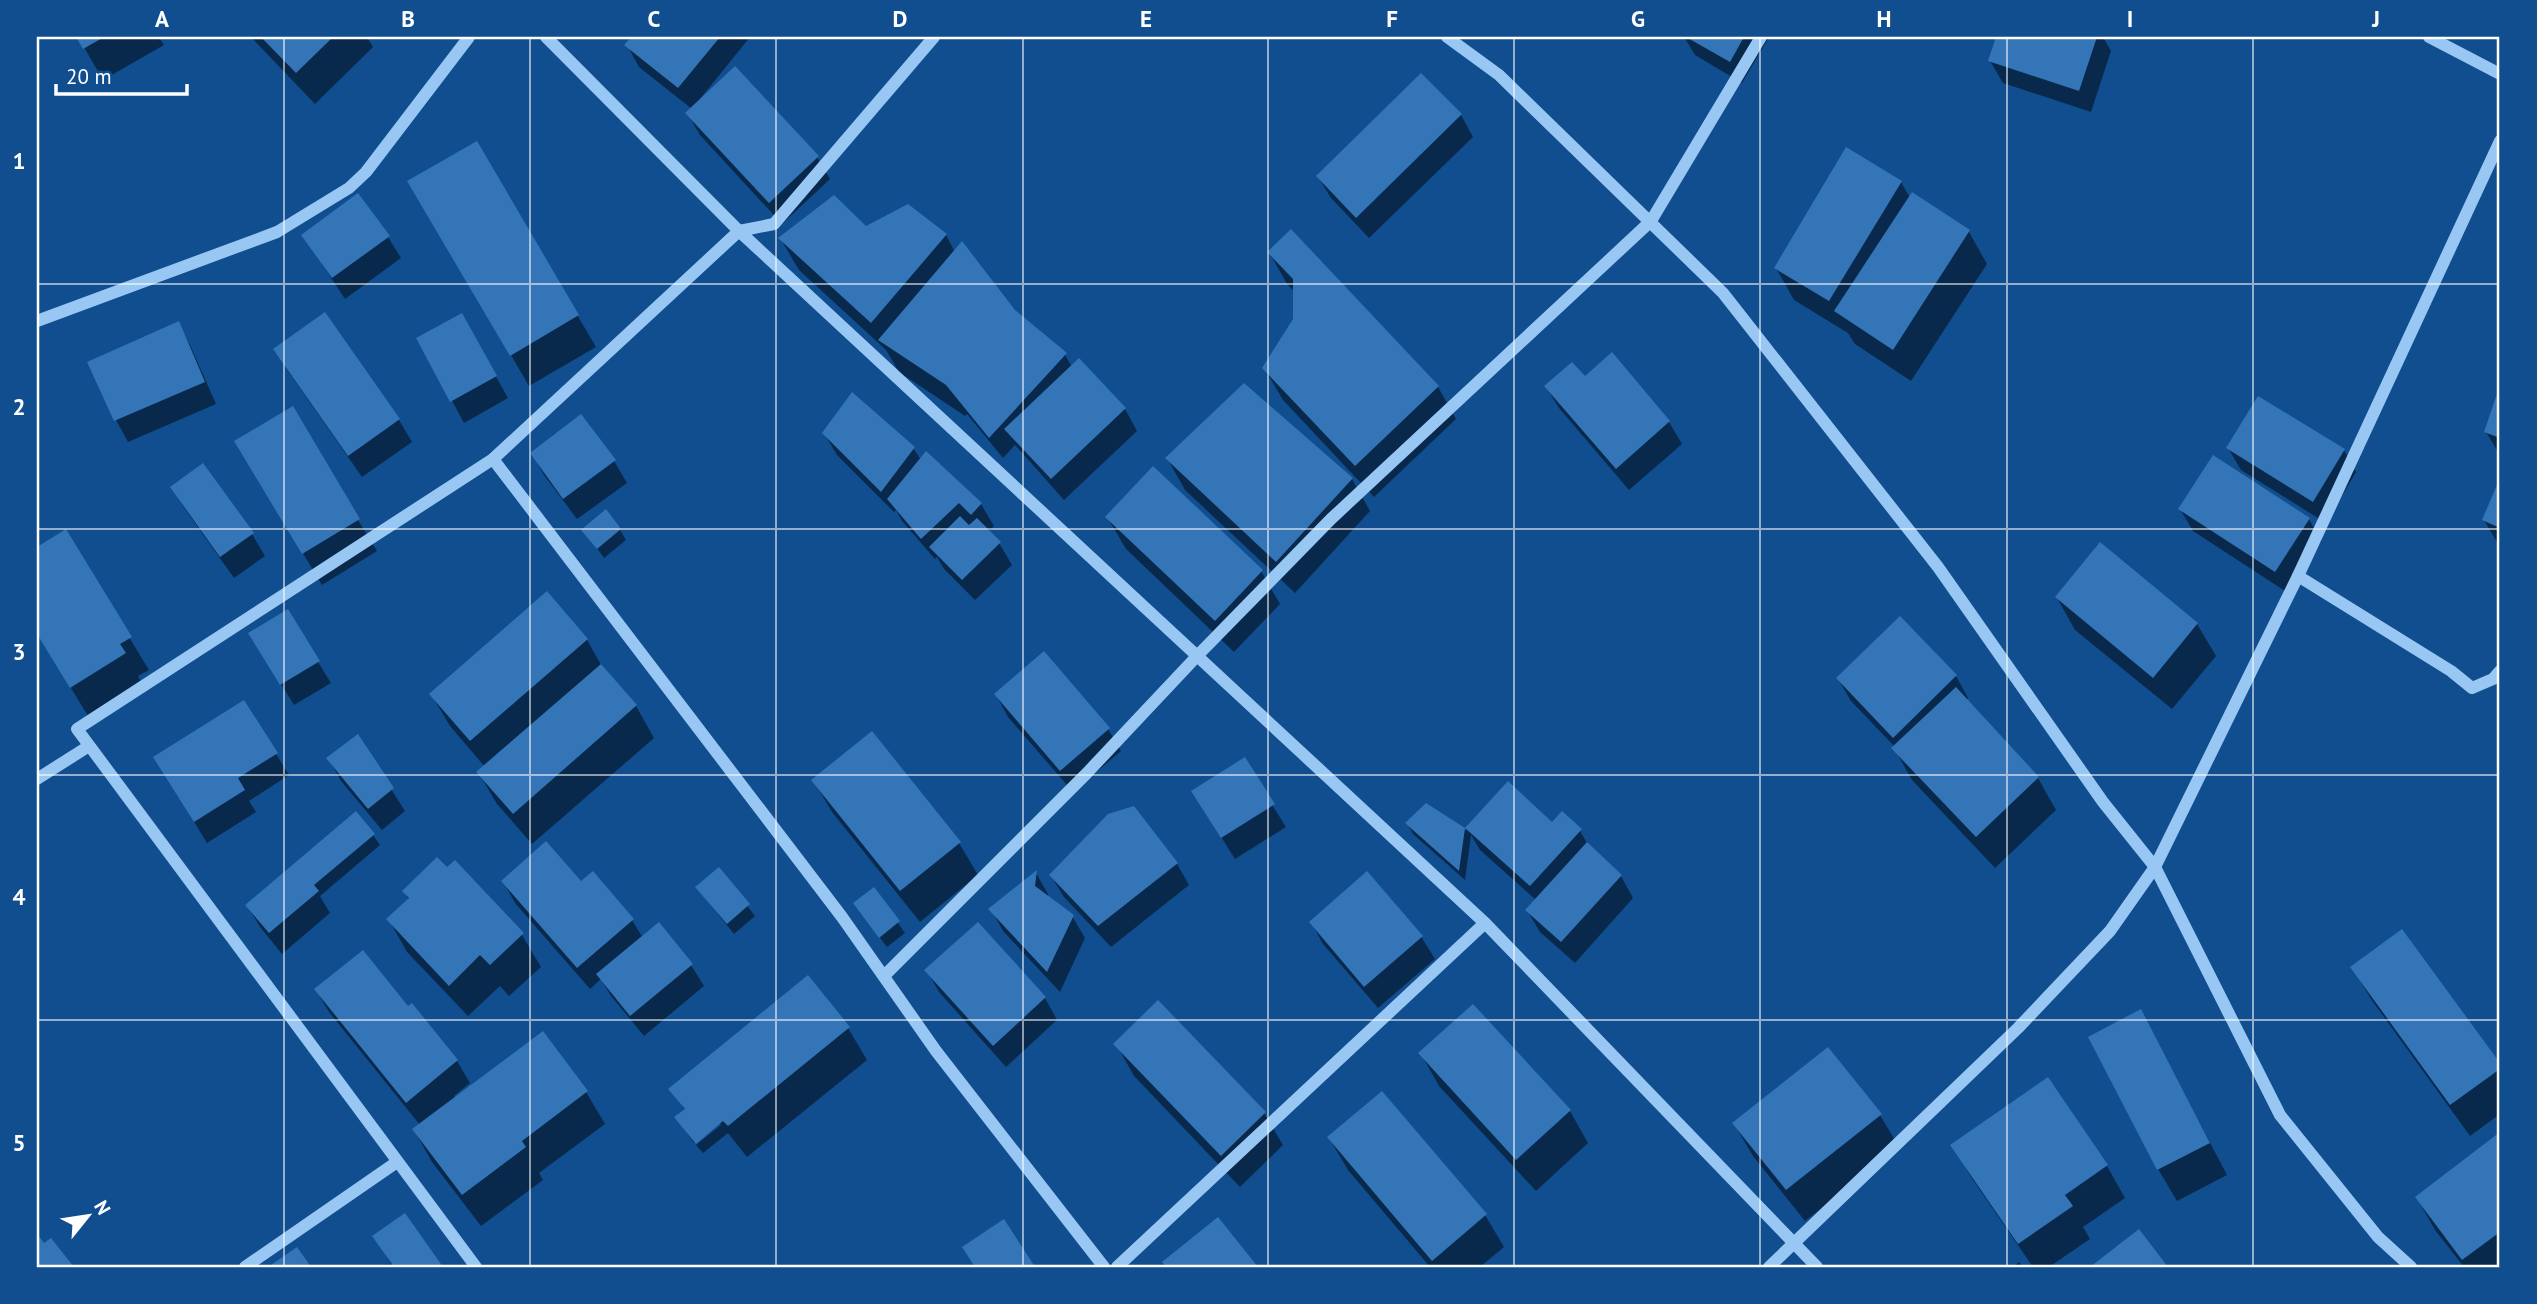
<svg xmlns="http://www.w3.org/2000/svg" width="2537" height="1304" viewBox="0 0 2537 1304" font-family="'PT Sans',sans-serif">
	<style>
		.shadow { fill: #0007 }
		.building { fill: #3475b7 }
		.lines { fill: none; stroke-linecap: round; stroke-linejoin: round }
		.minor { stroke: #99c7f3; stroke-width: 12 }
		.grid { fill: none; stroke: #fff; stroke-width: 2; stroke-opacity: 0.55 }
		.neatline { fill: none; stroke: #fff; stroke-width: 2.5 }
		.grid-label { font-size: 23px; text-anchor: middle; font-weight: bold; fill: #fff }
	</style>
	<rect width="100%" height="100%" fill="#104e8f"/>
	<g class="shadow">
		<path d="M78,37H159L164,45L103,80Z"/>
		<path d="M251,37H367L373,47L315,104Z"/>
		<path d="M633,37H750L700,99L817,157L830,179L782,224L700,135L687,113L692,109L639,67L627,45Z"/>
		<path d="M1684,37H1769L1742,83L1695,55Z"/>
		<path d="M1998,37H2103L2111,51L2091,112L2003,83L1990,61Z"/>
		<path d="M1421,75L1461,115L1473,137L1369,238L1331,198L1318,177Z"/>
		<path d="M476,143L596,347L529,386L410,182Z"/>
		<path d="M1901,182L1910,198L1969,232L1987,264L1911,381L1855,344L1848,333L1794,300L1776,268Z"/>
		<path d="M865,228L946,235L955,252L1014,311L1065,355L1072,367L1125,409L1137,431L1064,500L1015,445L1003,458L967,414L965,416L899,372L886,350L799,270L780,238Z"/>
		<path d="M303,235L388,237L401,258L345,299Z"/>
		<path d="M1269,252L1438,387L1456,419L1374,497L1283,400L1264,368L1294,319V291L1287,284Z"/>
		<path d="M325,314L399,420L412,442L362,477L288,371L275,349Z"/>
		<path d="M178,323L190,345L216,404L128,442L116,420L90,362Z"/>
		<path d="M474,337L508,398L464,423L419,339Z"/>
		<path d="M1585,379L1669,422L1682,444L1629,490L1559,408L1546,387Z"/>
		<path d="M2500,389V455L2486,432Z"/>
		<path d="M824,433L913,448L921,460L981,504L994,526L988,532L999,543L1012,565L975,600L944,569L937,557L935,559L902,521L896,510L894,512L837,455Z"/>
		<path d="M2228,448L2344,450L2356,472L2326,523L2241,470Z"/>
		<path d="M532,453L614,461L627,483L577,519L544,475Z"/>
		<path d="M1167,458L1352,479L1370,511L1295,593L1185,490Z"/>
		<path d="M255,473L358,520L377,551L322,585Z"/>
		<path d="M2500,483V543L2497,542L2484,520Z"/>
		<path d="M172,488L252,534L265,556L234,578L185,509Z"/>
		<path d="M2180,509L2309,519L2321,541L2288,593L2193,531Z"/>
		<path d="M1107,517L1261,571L1280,604L1234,652L1126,549Z"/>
		<path d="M584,530H620L626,540L604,558Z"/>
		<path d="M65,532L149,670L138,676L143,686L90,719L37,633V549Z"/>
		<path d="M547,594L587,640L604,670L636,706L654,738L532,844L497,804L478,772L485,767L450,726L431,694Z"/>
		<path d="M2057,598L2197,624L2216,656L2172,709L2075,630Z"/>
		<path d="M263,655L318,662L331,683L294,705Z"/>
		<path d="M1956,676L1968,698L1966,700L2038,778L2056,810L1995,868L1912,780L1894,748L1895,747L1851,701L1838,679Z"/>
		<path d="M996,695L1108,729L1121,751L1073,792L1008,717Z"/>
		<path d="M358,737L405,811L382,830L341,781L329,759Z"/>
		<path d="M276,754L289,775L249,801L256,812L207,843L168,779Z"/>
		<path d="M1244,760L1286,827L1235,859L1206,813Z"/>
		<path d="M813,780L959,843L978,875L920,922L832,812Z"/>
		<path d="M1508,784L1552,824L1580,831L1590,848L1621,876L1633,898L1575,963L1540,932L1527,910L1536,900L1480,850L1471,835L1465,880L1413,834L1407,823L1426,805L1466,830Z"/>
		<path d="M373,835L380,845L320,896L330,913L282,954L260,927L247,905Z"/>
		<path d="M1177,864L1189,885L1111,947L1064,897L1051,876Z"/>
		<path d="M719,869L755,916L734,934L697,888Z"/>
		<path d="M1036,873L1048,894V898L1072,916L1085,938L1060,992L1003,931L991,909Z"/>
		<path d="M1367,874L1422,938L1435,959L1378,1008L1323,944L1311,922Z"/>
		<path d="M503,881L581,884L632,920L643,938L691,965L704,986L644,1036L611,996L601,979L590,989L515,903Z"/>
		<path d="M874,889L905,933L887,947L861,913Z"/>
		<path d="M404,891L522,935L541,967L509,996L500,986L468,1016L407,952L389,920L409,900Z"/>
		<path d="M977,925L1045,998L1057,1020L1006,1067L939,992L927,971Z"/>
		<path d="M2402,931L2500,1066V1114L2470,1136L2371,999L2352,967Z"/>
		<path d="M316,990L408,1009L412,1005L457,1061L470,1083L454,1096L456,1098L586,1092L605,1124L539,1173L543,1180L481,1226L432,1162L414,1130L420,1125L329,1012Z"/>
		<path d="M1473,1006L1570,1111L1588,1143L1536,1191L1439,1086L1421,1054Z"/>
		<path d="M2141,1011L2227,1175L2177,1201L2158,1169Z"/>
		<path d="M848,1028L867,1060L747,1157L728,1133L703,1153L696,1145L721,1125L719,1122L694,1143L677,1118L685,1110L671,1090Z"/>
		<path d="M1116,1044L1264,1113L1283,1145L1240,1187L1134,1076Z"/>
		<path d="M2047,1080L2107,1166L2125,1198L2083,1227L2090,1239L2049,1267H2033L1971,1177L1953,1145Z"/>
		<path d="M1382,1093L1485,1215L1504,1247L1480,1267H1430L1348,1170L1329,1138Z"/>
		<path d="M1880,1115L1899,1147L1805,1221L1753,1156L1734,1124Z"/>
		<path d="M2500,1134V1267H2464L2435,1230L2417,1198Z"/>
		<path d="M405,1216L441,1267H393L374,1237Z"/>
		<path d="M2019,1262L2023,1267H2013Z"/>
	</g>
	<g class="building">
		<path d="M76,37H104L83,49Z"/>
		<path d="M261,37H333L296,73Z"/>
		<path d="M631,37H720L678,88L624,45Z"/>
		<path d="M1686,37H1744L1730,62Z"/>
		<path d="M1996,37H2097L2079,91L1988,61Z"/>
		<path d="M735,66L819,156L769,203L685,113Z"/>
		<path d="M1421,73L1462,114L1356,218L1316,176Z"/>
		<path d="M477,141L579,315L510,356L407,181Z"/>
		<path d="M1846,147L1902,181L1829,301L1774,268Z"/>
		<path d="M1912,192L1970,230L1893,350L1834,311Z"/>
		<path d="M358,193L390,236L332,278L301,235Z"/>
		<path d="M834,195L866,226L908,204L947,234L871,323L778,238Z"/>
		<path d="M1291,229L1439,386L1355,466L1262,368L1293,319V279L1267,252Z"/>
		<path d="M962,241L1015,310L1067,353L989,438L946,385L878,340Z"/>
		<path d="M325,312L400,419L348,456L273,349Z"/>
		<path d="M462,313L497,376L450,402L416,338Z"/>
		<path d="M179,321L205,382L114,421L87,362Z"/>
		<path d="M1612,352L1670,421L1616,469L1544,386L1572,362L1585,376Z"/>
		<path d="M1079,358L1126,408L1051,479L1004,429Z"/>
		<path d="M1244,383L1353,478L1276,562L1165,458Z"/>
		<path d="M2500,385V438L2484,432Z"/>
		<path d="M852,392L915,447L881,492L822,433Z"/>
		<path d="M2258,396L2345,449L2313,502L2226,448Z"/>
		<path d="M293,406L360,519L302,554L234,441Z"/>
		<path d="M581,414L616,460L563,499L530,453Z"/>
		<path d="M926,451L982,503L971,515L959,503L921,539L887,499Z"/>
		<path d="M2213,455L2310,518L2275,572L2178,509Z"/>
		<path d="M203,463L254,533L220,557L170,487Z"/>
		<path d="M1153,466L1263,570L1215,621L1105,517Z"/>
		<path d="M2500,478V528L2482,520Z"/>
		<path d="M606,509L621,529L597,549L581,530Z"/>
		<path d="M960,516L969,525L977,518L1001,542L962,580L929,547Z"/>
		<path d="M66,529L132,637L120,644L126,653L70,688L37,634V547Z"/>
		<path d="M2100,542L2198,623L2153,678L2055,597Z"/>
		<path d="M547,591L588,639L470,741L429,694Z"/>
		<path d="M288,609L320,661L280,685L248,633Z"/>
		<path d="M1900,616L1957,675L1893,738L1836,678Z"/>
		<path d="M1044,651L1110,728L1060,771L994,694Z"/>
		<path d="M601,664L637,705L513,814L476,772Z"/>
		<path d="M1956,687L2039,777L1976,837L1891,748Z"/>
		<path d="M244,700L278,753L238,778L245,790L194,822L153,757Z"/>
		<path d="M872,731L961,842L900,891L811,780Z"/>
		<path d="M358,734L394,788L368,809L326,758Z"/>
		<path d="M1245,757L1275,804L1221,838L1191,791Z"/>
		<path d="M1508,781L1552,822L1562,811L1582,829L1530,886L1465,828Z"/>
		<path d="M1426,803L1465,828L1459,871L1405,823Z"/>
		<path d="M1134,806L1178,863L1098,926L1049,875L1108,814Z"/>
		<path d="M356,811L375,834L314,885L319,891L269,933L245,905Z"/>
		<path d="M546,841L581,881L593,871L634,919L577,968L501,881Z"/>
		<path d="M1587,842L1622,875L1561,942L1525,910Z"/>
		<path d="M437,857L447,867L455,860L524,933L490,965L480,955L449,986L386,919L409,898L402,891Z"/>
		<path d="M719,867L750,904L727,924L695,887Z"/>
		<path d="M1037,870L1035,886L1074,915L1047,972L988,909Z"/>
		<path d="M1367,871L1423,936L1364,987L1309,922Z"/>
		<path d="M874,887L900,921L879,938L853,903Z"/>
		<path d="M659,922L693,964L630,1016L596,974Z"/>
		<path d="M978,922L1046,997L993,1046L924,970Z"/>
		<path d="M2402,929L2500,1063V1069L2450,1105L2350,967Z"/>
		<path d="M363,950L408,1006L412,1003L458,1060L406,1103L314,989Z"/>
		<path d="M808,975L850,1027L728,1126L723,1121L696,1144L674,1117L685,1109L668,1089Z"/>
		<path d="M1158,1000L1266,1112L1221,1156L1113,1044Z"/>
		<path d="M1473,1004L1571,1110L1516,1160L1418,1053Z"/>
		<path d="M2141,1009L2210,1143L2157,1170L2088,1037Z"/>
		<path d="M543,1031L588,1091L522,1141L526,1147L462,1195L412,1129Z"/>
		<path d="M1828,1047L1882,1114L1786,1190L1732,1123Z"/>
		<path d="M2048,1077L2108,1165L2065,1195L2073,1206L2018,1244L1950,1145Z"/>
		<path d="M1382,1091L1487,1214L1432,1261L1327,1137Z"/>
		<path d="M2500,1132V1232L2462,1260L2415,1197Z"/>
		<path d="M405,1213L443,1267H394L372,1236Z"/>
		<path d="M1218,1217L1258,1267H1166L1162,1262Z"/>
		<path d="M1004,1219L1035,1267H975L962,1247Z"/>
		<path d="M2139,1229L2168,1267H2090Z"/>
		<path d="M37,1234L44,1243L51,1238L74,1267H37Z"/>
		<path d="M297,1247L311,1267H268Z"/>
	</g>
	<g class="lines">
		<g class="minor">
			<path d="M546,37L739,231L1485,923L1817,1267"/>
			<path d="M1447,37L1499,75L1723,293L1938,567L2103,802L2155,867L2280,1115L2378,1237L2411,1267"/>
			<path d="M2429,37L2500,74"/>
			<path d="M37,321L277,232L349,188L366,172L469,37"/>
			<path d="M493,459L842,917L936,1051L1104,1267"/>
			<path d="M2298,576L2451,671L2472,688L2493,679L2500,671"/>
			<path d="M37,779L89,746"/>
			<path d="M885,975L1087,773L1198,655L1331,519L1651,221L1761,37"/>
			<path d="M245,1267L397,1162"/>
			<path d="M476,1267L77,729L493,459L739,231L774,224L934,37"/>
			<path d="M1117,1267L1485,923"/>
			<path d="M1769,1267L2018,1028L2110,931L2155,867L2298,576L2500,141"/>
		</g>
	</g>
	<path class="grid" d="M284,37V1267M530,37V1267M776,37V1267M1023,37V1267M1268,37V1267M1514,37V1267M1760,37V1267M2007,37V1267M2253,37V1267M37,284H2500M37,529H2500M37,775H2500M37,1020H2500"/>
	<rect width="2537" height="1304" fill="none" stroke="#104e8f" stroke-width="77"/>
	<g transform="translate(88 1216) rotate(60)" stroke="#104e8f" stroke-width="5" paint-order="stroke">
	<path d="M0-5L12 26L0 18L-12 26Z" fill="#ffffff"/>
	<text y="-10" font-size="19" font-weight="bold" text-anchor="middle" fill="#ffffff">N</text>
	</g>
	<path d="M56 84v10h131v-10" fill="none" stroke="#ffffff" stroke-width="3.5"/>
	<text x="66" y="84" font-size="21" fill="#ffffff" stroke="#104e8f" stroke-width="5" paint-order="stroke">20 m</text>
	<rect x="38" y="38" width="2460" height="1228" class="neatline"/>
	<g class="grid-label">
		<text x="162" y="27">A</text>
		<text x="408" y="27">B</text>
		<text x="654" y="27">C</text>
		<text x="900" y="27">D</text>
		<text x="1146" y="27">E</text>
		<text x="1392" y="27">F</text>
		<text x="1638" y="27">G</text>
		<text x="1884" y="27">H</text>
		<text x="2130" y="27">I</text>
		<text x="2376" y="27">J</text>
		<text x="19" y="169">1</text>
		<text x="19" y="415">2</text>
		<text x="19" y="660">3</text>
		<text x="19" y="905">4</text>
		<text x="19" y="1151">5</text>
	</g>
</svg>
